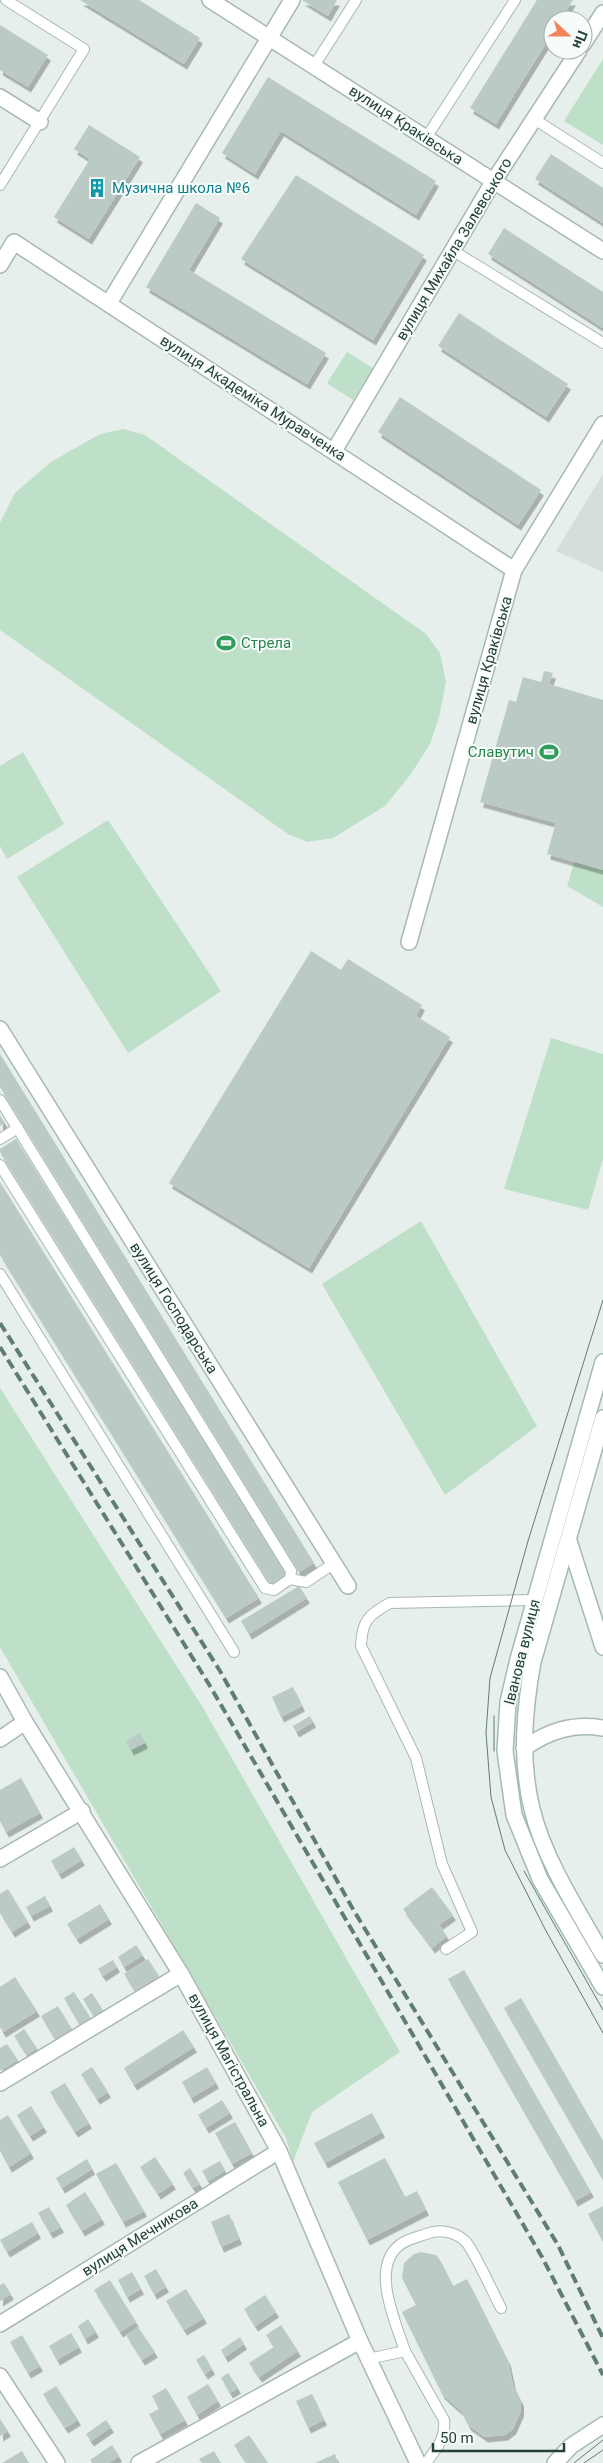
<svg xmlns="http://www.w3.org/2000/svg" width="603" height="2463" viewBox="0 0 603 2463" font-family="Roboto,sans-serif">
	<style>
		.built { fill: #d4dfda }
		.green { fill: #bfe0c8 }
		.building { fill: #bbcac4; filter: url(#shadow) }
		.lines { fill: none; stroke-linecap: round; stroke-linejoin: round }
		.lane-casing { stroke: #a8b8b2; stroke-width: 12 }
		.street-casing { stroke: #a8b8b2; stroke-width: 18 }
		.secondary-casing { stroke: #a4bbb3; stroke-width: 18 }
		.lane { stroke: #fff; stroke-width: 10 }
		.street { stroke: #fff; stroke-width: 15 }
		.secondary { stroke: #fff; stroke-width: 15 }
		.tram { stroke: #5f7d75; stroke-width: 1 }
		.rail { stroke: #5f7d75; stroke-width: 4; stroke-dasharray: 10 5; stroke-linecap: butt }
		.labels { text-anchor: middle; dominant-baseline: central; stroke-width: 4; stroke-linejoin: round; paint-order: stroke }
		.street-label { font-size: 15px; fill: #24423a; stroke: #f7fbf9 }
		.culture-label { font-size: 15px; fill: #0d838f; stroke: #f7fbf9; text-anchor: start }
		.leisure-label { font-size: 15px; fill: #27864d; stroke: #f7fbf9; text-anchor: start }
	</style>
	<defs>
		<filter id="shadow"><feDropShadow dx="3" dy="5.5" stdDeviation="0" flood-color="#0004"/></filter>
	</defs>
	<rect width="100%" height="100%" fill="#e6efeb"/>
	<path class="built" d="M603,474V572L556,551Z"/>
	<g class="green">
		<path d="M603,59V145L564,121Z"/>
		<path d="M347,352L373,368L353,400L327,383Z"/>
		<path d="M123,429L145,435L426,634L440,653L446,682L439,717L430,744L411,774L385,806L333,838L307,842L288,834L0,630V523L15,493L51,462L100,434Z"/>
		<path d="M23,752L64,824L7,859L0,846V766Z"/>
		<path d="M108,820L221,991L128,1053L17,877Z"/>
		<path d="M575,860L603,869V907L567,886Z"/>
		<path d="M551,1038L603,1054V1159L588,1210L504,1189Z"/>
		<path d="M421,1221L537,1426L445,1495L322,1284Z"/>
		<path d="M0,1388L202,1706L400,2052L312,2112L293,2162L286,2138L0,1647Z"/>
	</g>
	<g class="building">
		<path d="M80,0H139L200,38L184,64Z"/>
		<path d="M302,0H337L328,16Z"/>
		<path d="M537,0H573L560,20H553V32L496,124L470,108Z"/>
		<path d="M0,25L48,55L28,87L0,70Z"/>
		<path d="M268,77L436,181L416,215L281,131L255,174L222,153Z"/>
		<path d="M89,125L140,157L89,239L54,217L90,159L74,149Z"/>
		<path d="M551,154L603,188V223L535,179Z"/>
		<path d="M296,175L424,255L373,340L241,259Z"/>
		<path d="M196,203L220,218L189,270L326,353L307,384L146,287Z"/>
		<path d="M504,228L603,292V328L488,254Z"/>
		<path d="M459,313L568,384L546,417L438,346Z"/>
		<path d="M400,397L541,490L518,525L378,432Z"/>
		<path d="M544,671L553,673L549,684L603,700V870L547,854L556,823L480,802L509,700L516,702L523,677L541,682Z"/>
		<path d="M311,951L341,970L348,959L422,1005L416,1016L450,1037L309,1268L169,1183Z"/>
		<path d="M0,1054L314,1563L299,1572L0,1087Z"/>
		<path d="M0,1115L5,1123L0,1126Z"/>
		<path d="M16,1139L288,1574L271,1585L0,1152V1149Z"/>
		<path d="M0,1182L259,1598L226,1618L0,1255Z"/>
		<path d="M299,1586L307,1598L249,1634L241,1621Z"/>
		<path d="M293,1687L302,1706L281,1717L272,1697Z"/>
		<path d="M310,1716L313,1722L296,1732L293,1726Z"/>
		<path d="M140,1733L145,1743L131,1750L126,1741Z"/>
		<path d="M21,1778L40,1813L6,1832L0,1821V1790Z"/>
		<path d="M74,1847L82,1860L59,1874L51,1861Z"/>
		<path d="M432,1887L453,1915L439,1925L447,1936L432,1948L403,1909Z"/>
		<path d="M8,1889L28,1922L12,1932L0,1913V1894Z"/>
		<path d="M45,1896L50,1906L31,1916L26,1907Z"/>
		<path d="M100,1904L109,1919L77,1939L67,1924Z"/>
		<path d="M136,1945L143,1955L124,1967L118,1957Z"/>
		<path d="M148,1959L159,1976L135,1991L124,1974Z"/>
		<path d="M113,1960L117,1967L103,1976L98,1969Z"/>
		<path d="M464,1970L591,2192L575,2201L448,1979Z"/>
		<path d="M15,1977L37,2011L3,2032L0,2027V1987Z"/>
		<path d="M74,1992L92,2020L81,2027L64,1998Z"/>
		<path d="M92,1993L104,2012L95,2018L83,1999Z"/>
		<path d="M521,1998L603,2141V2180L504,2008Z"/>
		<path d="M58,2006L73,2031L56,2041L41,2016Z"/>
		<path d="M24,2029L37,2048L27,2055L14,2036Z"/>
		<path d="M183,2030L194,2047L134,2085L124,2068Z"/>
		<path d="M7,2044L18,2060L0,2071V2048Z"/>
		<path d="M92,2067L108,2092L97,2099L81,2074Z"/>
		<path d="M207,2067L216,2083L191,2098L182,2082Z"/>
		<path d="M65,2083L89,2123L75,2132L50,2092Z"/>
		<path d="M222,2100L230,2113L206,2128L198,2115Z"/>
		<path d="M31,2106L44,2127L30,2136L17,2115Z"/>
		<path d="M372,2113L382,2132L325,2163L314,2143Z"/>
		<path d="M8,2115L31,2153L9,2167L0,2151V2120Z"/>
		<path d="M235,2122L252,2153L232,2164L215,2133Z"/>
		<path d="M155,2157L173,2184L158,2194L140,2167Z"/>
		<path d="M385,2158L405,2197L417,2191L426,2210L367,2240L338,2182Z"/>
		<path d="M87,2159L92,2169L62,2188L56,2178Z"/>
		<path d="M220,2161L225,2171L208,2181L202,2171Z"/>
		<path d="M116,2163L144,2211L123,2222L96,2174Z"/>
		<path d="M190,2168L200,2184L193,2188L183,2173Z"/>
		<path d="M85,2192L102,2219L82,2231L66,2205Z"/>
		<path d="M603,2206V2242L588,2214Z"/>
		<path d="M49,2207L61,2227L50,2233L38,2213Z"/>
		<path d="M229,2214L239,2239L221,2247L211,2222Z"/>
		<path d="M32,2222L38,2233L7,2252L0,2240Z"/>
		<path d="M421,2252L436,2255L440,2260L453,2286L467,2279L508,2361L513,2385L521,2401V2411L513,2429L505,2435L485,2437L468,2425L461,2411L442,2394L402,2312L416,2305L402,2278L404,2263L414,2254Z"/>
		<path d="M156,2269L166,2287L154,2294L144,2276Z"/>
		<path d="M132,2272L141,2289L127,2297L118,2280Z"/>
		<path d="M110,2280L136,2322L120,2332L94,2290Z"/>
		<path d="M4,2283L11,2294L0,2301V2285Z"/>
		<path d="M186,2289L204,2318L184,2330L166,2301Z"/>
		<path d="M265,2295L276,2312L255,2326L244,2309Z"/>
		<path d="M88,2319L96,2332L85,2339L78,2326Z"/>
		<path d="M281,2325L298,2351L259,2377L249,2363L274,2347L266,2335Z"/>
		<path d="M138,2327L155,2352L142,2360L126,2335Z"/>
		<path d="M71,2333L79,2347L57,2360L49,2346Z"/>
		<path d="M22,2335L40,2366L28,2373L10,2342Z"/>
		<path d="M240,2337L244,2344L225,2357L221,2350Z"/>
		<path d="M204,2355L212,2369L205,2374L196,2360Z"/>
		<path d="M228,2373L238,2388L230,2393L221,2378Z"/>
		<path d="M208,2384L218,2401L197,2415L187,2397Z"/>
		<path d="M56,2386L78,2420L65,2428L43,2394Z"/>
		<path d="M166,2388L185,2420L160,2434L149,2414L159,2409L152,2396Z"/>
		<path d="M312,2394L324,2420L308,2428L296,2401Z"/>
		<path d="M0,2419L8,2431L0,2436Z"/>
		<path d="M106,2420L111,2427L91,2441L86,2434Z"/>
		<path d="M249,2435L268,2463H247L234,2445Z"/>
		<path d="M112,2445L119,2456L109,2463H92L90,2460Z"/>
		<path d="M22,2451L29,2463H2Z"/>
		<path d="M214,2451L221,2463H202L199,2459Z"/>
		<path d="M335,2454L338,2463H315Z"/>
	</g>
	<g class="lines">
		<g class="lane-casing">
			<g id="lane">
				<path d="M314,66L356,0"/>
				<path d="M534,119L603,163"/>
				<path d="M426,138L515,0"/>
				<path d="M0,185L84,49L6,0"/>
				<path d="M452,250L603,343"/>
				<path d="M0,1100L291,1571L290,1579L274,1590L265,1588L0,1165"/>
				<path d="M0,1139L18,1128"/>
				<path d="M0,1274L234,1652"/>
				<path d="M290,1579L306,1582L333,1564"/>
				<path d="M446,1949L472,1932L442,1864L416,1758L361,1646C362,1621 368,1615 390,1603L534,1600"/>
				<path d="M405,2351C396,2323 369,2266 401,2244C408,2239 418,2237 426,2234C439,2229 454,2231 465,2241C473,2248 494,2295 501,2308"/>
				<path d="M368,2359L405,2351L444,2420C446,2439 436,2449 426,2463"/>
			</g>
		</g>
		<g class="street-casing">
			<g id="street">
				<path d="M210,0L603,251"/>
				<path d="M583,44L603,13"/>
				<path d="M0,97L40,122"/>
				<path d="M0,265L14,242L514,570"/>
				<path d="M109,303L292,0"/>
				<path d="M334,451L493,182L579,50"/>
				<path d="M409,942L514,570L603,424"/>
				<path d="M0,1029L348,1586"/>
				<path d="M0,1677L25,1722L181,1974L279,2151L360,2341L418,2463"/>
				<path d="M0,1739L25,1722"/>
				<path d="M524,1748C549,1731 572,1723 603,1728"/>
				<path d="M0,1859L82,1811"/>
				<path d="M0,2083L181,1974"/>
				<path d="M0,2324L279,2151"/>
				<path d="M0,2376L57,2463"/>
				<path d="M139,2463L360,2341"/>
			</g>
		</g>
		<g class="secondary-casing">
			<g id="secondary">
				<path d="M603,1362L518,1659L508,1702L505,1751L514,1815L540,1879L603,1987"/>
				<path d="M603,1418L533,1662C524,1711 520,1760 532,1809C544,1859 578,1911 603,1955"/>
				<path d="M569,1541L603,1647"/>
				<path d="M555,2463L571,2446L603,2425"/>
			</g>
		</g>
		<use href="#lane" class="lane"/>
		<use href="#street" class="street"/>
		<use href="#secondary" class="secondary"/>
		<g class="tram">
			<path d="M603,1300L528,1541L490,1678L486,1733L491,1797L505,1850L545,1929L603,2033"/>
			<path d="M494,1751V1716"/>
			<path d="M524,1871L603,2010"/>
			<path d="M574,2463L603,2440"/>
			<path d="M584,2463L603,2450"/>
		</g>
		<g class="rail">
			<path d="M0,1323L220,1671L354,1911L558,2245L603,2338"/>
			<path d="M0,1347L210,1686L542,2257L603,2375"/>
		</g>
	</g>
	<defs>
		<g id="building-bare" transform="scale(1.5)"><path d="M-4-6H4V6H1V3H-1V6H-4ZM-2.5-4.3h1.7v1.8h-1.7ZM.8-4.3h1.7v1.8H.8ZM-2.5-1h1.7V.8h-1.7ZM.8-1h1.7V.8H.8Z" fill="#0f9aa8" stroke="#f7fbf9" stroke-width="2.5" paint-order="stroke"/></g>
		<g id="stadium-bare" transform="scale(1.5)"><path d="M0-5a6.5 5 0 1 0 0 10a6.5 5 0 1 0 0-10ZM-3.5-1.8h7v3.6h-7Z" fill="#2e9e5b" stroke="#f7fbf9" stroke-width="2.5" paint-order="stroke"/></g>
	</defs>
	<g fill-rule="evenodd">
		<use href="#building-bare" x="97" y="188"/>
		<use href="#stadium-bare" x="226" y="643"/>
		<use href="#stadium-bare" x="549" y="752"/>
	</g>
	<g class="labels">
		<g class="street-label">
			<text transform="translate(406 125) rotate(33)">вулиця Краківська</text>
			<text transform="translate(454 249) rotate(-59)">вулиця Михайла Залевського</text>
			<text transform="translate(253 398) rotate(33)">вулиця Академіка Муравченка</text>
			<text transform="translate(489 660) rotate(-74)">вулиця Краківська</text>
			<text transform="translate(174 1308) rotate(58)">вулиця Господарська</text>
			<text transform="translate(522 1652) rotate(-76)">Іванова вулиця</text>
			<text transform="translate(229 2060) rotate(61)">вулиця Магістральна</text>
			<text transform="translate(140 2237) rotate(-32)">вулиця Мечникова</text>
		</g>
		<g class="culture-label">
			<text x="112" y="188">Музична школа №6</text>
		</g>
		<g class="leisure-label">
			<text x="241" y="643">Стрела</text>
			<text x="534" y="752" text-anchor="end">Славутич</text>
		</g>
	</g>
	<g transform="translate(568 35) rotate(111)"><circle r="24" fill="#f7fbf9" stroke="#a3b1ad"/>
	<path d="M0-4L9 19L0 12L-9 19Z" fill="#f4845f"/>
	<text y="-8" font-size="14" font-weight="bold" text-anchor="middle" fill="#24423a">Пн</text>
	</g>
	<path d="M433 2443v8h131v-8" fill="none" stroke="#24423a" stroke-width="2.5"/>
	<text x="440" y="2443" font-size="15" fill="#24423a" stroke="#f7fbf9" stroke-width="4" paint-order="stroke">50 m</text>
</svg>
